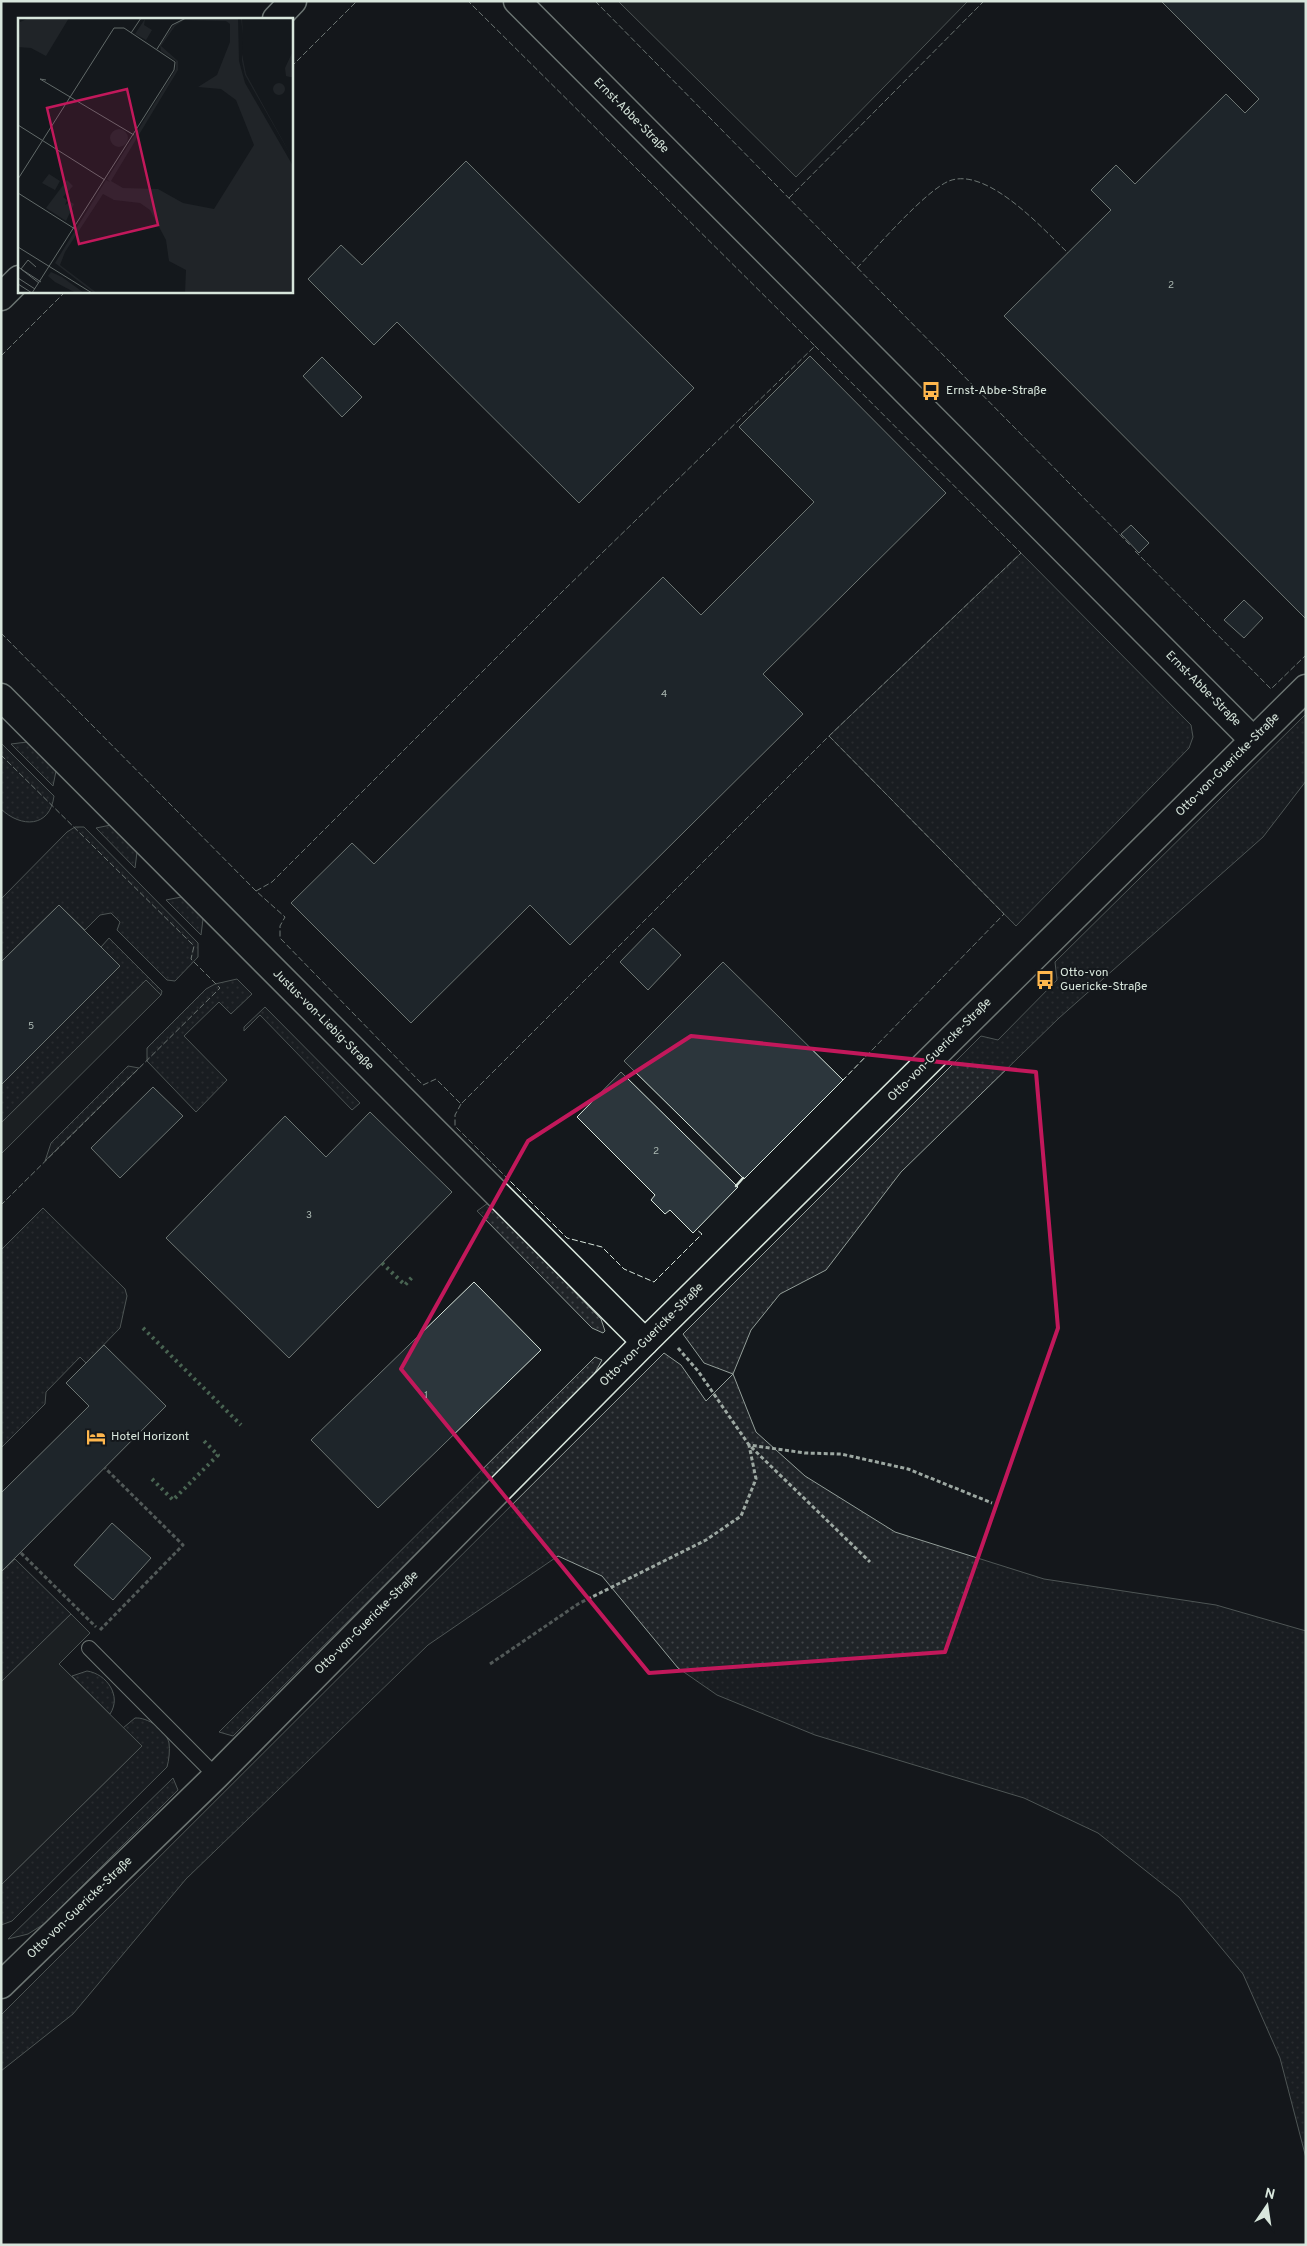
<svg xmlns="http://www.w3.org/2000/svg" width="1307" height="2246" viewBox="0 0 1307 2246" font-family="Overpass,sans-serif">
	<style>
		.grass { fill: url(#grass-dots); stroke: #939e99 }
		.parking { fill: #24282b; stroke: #939e99 }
		.building { fill: #2c363c; stroke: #d8e6dc }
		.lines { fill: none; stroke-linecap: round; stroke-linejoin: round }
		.service-casing { stroke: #d8e6dc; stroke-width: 16 }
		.minor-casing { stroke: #d8e6dc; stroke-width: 29 }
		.path { stroke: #9da8a2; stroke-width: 3; stroke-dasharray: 4 2.5; stroke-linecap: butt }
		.service { stroke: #14181c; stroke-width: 14 }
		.minor { stroke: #14181c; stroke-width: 26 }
		.hedge { stroke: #8ac095; stroke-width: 4; stroke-dasharray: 2.5 4; stroke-linecap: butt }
		.fence { stroke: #d8e6dc; stroke-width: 1; stroke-dasharray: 6 2.5; stroke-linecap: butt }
		.wall { stroke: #d8e6dc; stroke-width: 2.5 }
		.marked { fill: none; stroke: #c2185b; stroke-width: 4; stroke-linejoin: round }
		.labels { text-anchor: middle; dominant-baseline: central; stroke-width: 4; stroke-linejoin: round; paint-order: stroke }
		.number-label { font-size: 10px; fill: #adbab4 }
		.street-label { font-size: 12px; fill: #d8e6dc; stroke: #14181c }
		.poi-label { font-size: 12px; fill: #d8e6dc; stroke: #14181c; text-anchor: start }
		.inset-road { fill: none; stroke: #626a69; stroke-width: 1 }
		.view { fill: #c2185b; fill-opacity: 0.15; stroke: #c2185b; stroke-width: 2.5 }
		.inset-edge { fill: none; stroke: #d8e6dc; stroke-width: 2.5 }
	</style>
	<defs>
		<pattern id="grass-dots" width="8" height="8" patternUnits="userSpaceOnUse" patternTransform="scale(1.25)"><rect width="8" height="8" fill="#202428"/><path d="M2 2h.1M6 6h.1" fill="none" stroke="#404447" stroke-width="1.8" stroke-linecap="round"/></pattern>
	</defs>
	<rect width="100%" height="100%" fill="#14181c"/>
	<g class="grass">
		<path d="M1021,553L1191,725L1193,737L1189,748L1016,926L829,736Z"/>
		<path d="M1306,714V781L1263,837L1059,1018L901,1172L826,1270L780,1294L751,1330L733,1374L756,1432L805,1476L895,1532L1044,1579L1216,1605L1306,1631V2158L1280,2058L1243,1974L1179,1897L1098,1833L1024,1798L815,1735L717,1695L678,1668L602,1576L558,1556L428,1645L186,1879L73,2014L1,2071V2015L664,1353L681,1365L706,1401L733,1374L704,1363L683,1334L981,1036L998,1040L1057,980L1055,962Z"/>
		<path d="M27,742L56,771L53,786L11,744Z"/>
		<path d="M1,743L54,796C50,828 21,828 1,809Z"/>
		<path d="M111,825L137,852L135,868L96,828Z"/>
		<path d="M75,827H84L198,943V957L175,981L167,980L117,930L120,922L111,913L100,915L85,930L59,905L1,962V899L67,832Z"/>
		<path d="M181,897L203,919L201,935L166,900Z"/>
		<path d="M109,938L162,991L161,995L146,980L1,1123V1085L120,966L101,947Z"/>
		<path d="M237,979L252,994L231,1014L219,1002L184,1036L227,1080L196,1112L147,1061V1048L206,989L215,984Z"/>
		<path d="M265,1007L360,1103L352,1110L260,1015L244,1031V1027Z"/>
		<path d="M128,1066L139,1068L45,1161L51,1143Z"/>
		<path d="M488,1203L601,1319L605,1331L603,1333L592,1328L477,1211Z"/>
		<path d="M43,1208L125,1289L127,1296L120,1328L86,1363L80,1357L46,1392L45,1404L1,1448V1250Z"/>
		<path d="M595,1357L602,1360L592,1378L233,1736L219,1732Z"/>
		<path d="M15,1559L71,1614L1,1682V1572Z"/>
		<path d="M87,1671C107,1674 122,1696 110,1714L72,1676Z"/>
		<path d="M135,1718C147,1717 166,1729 169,1743C170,1750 169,1760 167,1767L12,1921L1,1925V1885L141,1747L123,1728Z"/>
		<path d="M173,1778L178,1790L44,1924L28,1934L8,1939Z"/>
	</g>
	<g class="parking">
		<path d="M618,1H968L796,177Z"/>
		<path d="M146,980L161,995L1,1154V1123Z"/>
		<path d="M71,1614L90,1633L59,1664L142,1746L1,1885V1682Z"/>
	</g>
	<g class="building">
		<path d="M1161,1H1306V619L1004,316L1111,210L1091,190L1116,165L1135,184L1226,94L1245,113L1259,99Z"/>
		<path d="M466,161L694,388L579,503L397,322L374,345L308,279L341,245L362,265Z"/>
		<path d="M810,356L946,493L763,674L803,714L570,945L530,905L411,1023L291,903L352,843L374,864L663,577L701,615L814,502L739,427Z"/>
		<path d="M322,357L362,397L342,417L303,376Z"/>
		<path d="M1131,525L1149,543L1139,553L1121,534Z"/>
		<path d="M1244,600L1263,618L1244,638L1224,620Z"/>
		<path d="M59,905L120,966L1,1085V962Z"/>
		<path d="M653,928L681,955L648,990L620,962Z"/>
		<path d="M723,962L843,1080L744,1179L624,1061Z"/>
		<path d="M621,1072L738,1187L693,1233L670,1210L665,1214L651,1200L655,1195L577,1117Z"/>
		<path d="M153,1087L183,1116L120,1178L91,1148Z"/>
		<path d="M370,1112L452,1192L289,1358L166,1238L285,1116L326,1157Z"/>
		<path d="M474,1282L541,1350L378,1508L311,1440Z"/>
		<path d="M104,1345L166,1406L1,1572V1493L89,1406L66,1383Z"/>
		<path d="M112,1523L151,1558L113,1600L74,1565Z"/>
	</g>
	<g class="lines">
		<g class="service-casing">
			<path id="service" d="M89,1648L216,1776"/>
		</g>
		<g class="minor-casing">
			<g id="minor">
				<path d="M517,1L1253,740"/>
				<path d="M276,19L293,1"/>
				<path d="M1,297L19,279"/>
				<path d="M1,697L645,1342"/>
				<path d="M1,1985L216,1776L645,1342L1306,688"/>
			</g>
		</g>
		<g class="path">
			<path d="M678,1348L698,1371L749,1445L870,1562"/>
			<path d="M21,1553L96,1627"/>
			<path d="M100,1630L183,1545L105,1468"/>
			<path d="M490,1664L578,1604L706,1540L741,1516L756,1479L749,1445L805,1453L841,1454L908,1469L992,1503"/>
		</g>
		<use href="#service" class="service"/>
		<use href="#minor" class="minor"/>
		<g class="hedge">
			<path d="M382,1263L405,1285L414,1275"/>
			<path d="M143,1328L241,1425"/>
			<path d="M152,1479L173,1500L218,1455L202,1439"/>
		</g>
		<g class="fence">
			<path d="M595,1L1130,545"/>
			<path d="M291,67L357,1"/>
			<path d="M789,198L984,1"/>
			<path d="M857,268C877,247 925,191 949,181C987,166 1043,229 1068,253"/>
			<path d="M1,356L66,291"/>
			<path d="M1135,551L1271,689L1306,655"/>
			<path d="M1,633L256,891L285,917L280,926V938L423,1085L436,1079L461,1104L829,736L1021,553L815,346"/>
			<path d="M829,736L1004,914L843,1080"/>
			<path d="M1,755L194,946L191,959L220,988L1,1205"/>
			<path d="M256,891L272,882L564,590L815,346L468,1"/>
			<path d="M461,1104L455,1115V1126L567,1238L602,1247L624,1269L654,1282L702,1234L696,1229"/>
		</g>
		<path class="wall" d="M736,1186L743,1178"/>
	</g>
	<path d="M0 0H1307V2246H0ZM691,1036L1036,1072L1058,1328L945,1652L649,1673L401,1369L528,1141Z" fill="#14181c" fill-opacity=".55" fill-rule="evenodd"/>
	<path class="marked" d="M691,1036L1036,1072L1058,1328L945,1652L649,1673L401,1369L528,1141Z"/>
	<defs>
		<g id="bus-bare" transform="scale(1.5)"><path d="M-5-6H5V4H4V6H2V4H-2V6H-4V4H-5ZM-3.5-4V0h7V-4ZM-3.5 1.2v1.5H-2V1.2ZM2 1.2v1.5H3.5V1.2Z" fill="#ffb74d" stroke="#14181c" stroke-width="2.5" paint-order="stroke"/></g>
		<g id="hotel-bare" transform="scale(1.5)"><path d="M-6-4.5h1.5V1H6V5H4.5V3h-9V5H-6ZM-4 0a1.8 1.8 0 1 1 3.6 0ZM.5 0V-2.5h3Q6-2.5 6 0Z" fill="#ffb74d" stroke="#14181c" stroke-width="2.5" paint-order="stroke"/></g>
	</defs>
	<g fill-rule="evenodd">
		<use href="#bus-bare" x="931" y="391"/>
		<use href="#bus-bare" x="1045" y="980"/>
		<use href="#hotel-bare" x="96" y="1437"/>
	</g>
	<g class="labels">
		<g class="number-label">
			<text x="1171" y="285">2</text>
			<text x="664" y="694">4</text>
			<text x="31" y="1026">5</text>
			<text x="656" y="1151">2</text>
			<text x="309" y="1215">3</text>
			<text x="426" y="1395">1</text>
		</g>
		<g class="street-label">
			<text transform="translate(631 116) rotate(45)">Ernst-Abbe-Straße</text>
			<text transform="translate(1203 689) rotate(45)">Ernst-Abbe-Straße</text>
			<text transform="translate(1228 765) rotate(-45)">Otto-von-Guericke-Straße</text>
			<text transform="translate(323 1020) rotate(45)">Justus-von-Liebig-Straße</text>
			<text transform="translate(940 1050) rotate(-45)">Otto-von-Guericke-Straße</text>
			<text transform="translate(652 1335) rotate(-45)">Otto-von-Guericke-Straße</text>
			<text transform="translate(367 1623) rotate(-45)">Otto-von-Guericke-Straße</text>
			<text transform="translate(80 1908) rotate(-44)">Otto-von-Guericke-Straße</text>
		</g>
		<g class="poi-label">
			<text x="946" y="391">Ernst-Abbe-Straße</text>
			<text x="1060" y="973">Otto-von<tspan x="1060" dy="14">Guericke-Straße</tspan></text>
			<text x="111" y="1437">Hotel Horizont</text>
		</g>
	</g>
	<g transform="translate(18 18)">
		<rect width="275" height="275" fill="#14181c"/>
		<path d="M11,0H51L28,38L13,30L0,29L2,4ZM220,0L221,43L227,65L275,148V275H167L168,252L151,243L148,222L132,192L122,185L96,182L85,176L47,234L42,247L79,275H76L37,245L88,162L92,164L89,161L158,51V43L143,33L142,27L155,8L164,1ZM166,2L208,3L212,6V24L199,57L180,69L203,71L218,82L236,127L196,191L165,185L140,171L105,170L93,163L160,52V43L143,28L157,8ZM223,0H224L225,19L224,36L228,56L275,141L227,57L224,43V37L225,18ZM127,1L126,7L134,12L128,22L117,16ZM275,33V59H272L268,58L267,50ZM255 71a6 6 0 1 1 12 0a6 6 0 1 1-12 0ZM92 120a9 9 0 1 1 18 0a9 9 0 1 1-18 0ZM31,156L42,163L37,172L24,165ZM49,162L55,168L45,179L49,182L47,187L52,184L56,186L48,203L28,190ZM33,254L44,259L66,275H58L37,264L30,258Z" fill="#202428" fill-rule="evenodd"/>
		<path class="inset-road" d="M113,15L123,0M139,31L154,7L168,0M28,62L22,61L116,117M0,107L87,162M0,161L96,10H106L157,44L156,52L14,275M0,175L57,211M0,229L74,275M0,249L23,264M3,251L21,265M3,251L10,242L18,249M0,260L17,271M0,266L14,275"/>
		<path class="view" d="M109,71L140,207L61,226L29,90Z"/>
		<rect width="275" height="275" class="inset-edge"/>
	</g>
	<rect width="1307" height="2246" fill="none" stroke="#d8e6dc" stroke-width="5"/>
	<g transform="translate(1267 2206) rotate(13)" stroke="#14181c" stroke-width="4" paint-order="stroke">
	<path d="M0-4L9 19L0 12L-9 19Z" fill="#d8e6dc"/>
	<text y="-8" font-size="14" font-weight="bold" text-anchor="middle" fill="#d8e6dc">N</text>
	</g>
</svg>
